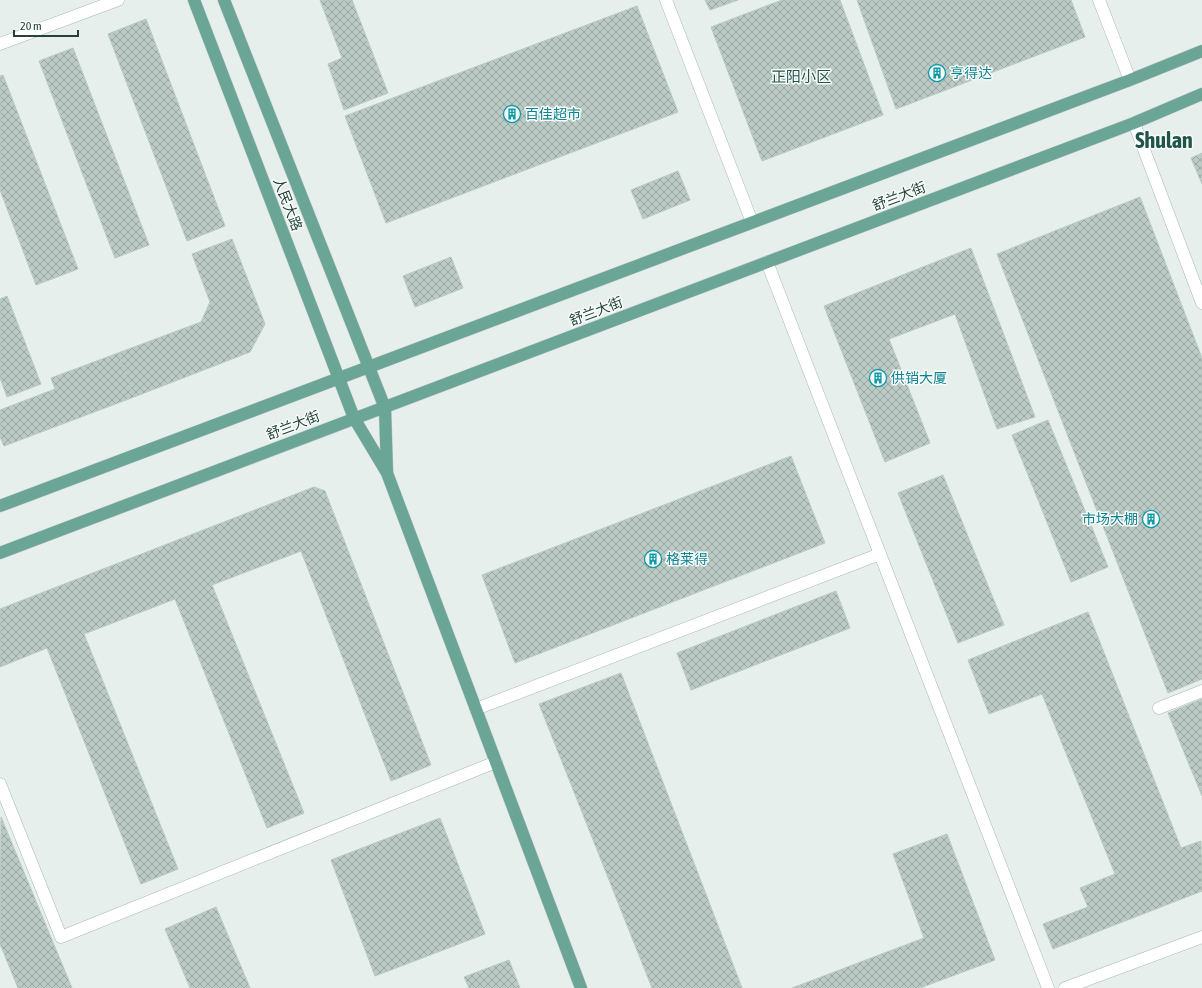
<svg xmlns="http://www.w3.org/2000/svg" width="1202" height="988" viewBox="0 0 1202 988" font-family="'Asap Condensed','Noto Sans SC',sans-serif">
	<style>
		.building { fill: url(#building-cross-hatch); stroke: #b8c9c2 }
		.lines { fill: none; stroke-linecap: round; stroke-linejoin: round }
		.minor-casing { stroke: #a8b8b2; stroke-width: 13 }
		.major-casing { stroke: #c2cac8; stroke-width: 13 }
		.minor { stroke: #fff; stroke-width: 12 }
		.major { stroke: #6aa596; stroke-width: 12 }
		.labels { text-anchor: middle; dominant-baseline: central; stroke-width: 3; stroke-linejoin: round; paint-order: stroke }
		.culture-label { font-size: 14px; fill: #0d838f; stroke: #f7fbf9; text-anchor: start }
		.street-label { font-size: 14px; fill: #24423a; stroke: #f7fbf9 }
		.neighbourhood-label { font-size: 15px; fill: #1f5548; stroke: #f7fbf9 }
		.town-label { font-size: 22px; font-weight: bold; fill: #1f5548; stroke: #f7fbf9 }
	</style>
	<defs>
		<pattern id="building-cross-hatch" width="8" height="8" patternUnits="userSpaceOnUse"><rect width="8" height="8" fill="#bbcac4"/><path d="M0 0l8 8M0 8l8-8" fill="none" stroke="#98a6a0"/></pattern>
	</defs>
	<rect width="100%" height="100%" fill="#e6efeb"/>
	<g class="building">
		<path d="M320,0H352L388,93L344,110L328,64L342,58Z"/>
		<path d="M705,0H738L710,10Z"/>
		<path d="M782,0H840L883,115L762,161L711,27Z"/>
		<path d="M857,0H1071L1085,37L896,109Z"/>
		<path d="M637,6L678,112L386,223L345,116Z"/>
		<path d="M146,19L225,226L187,241L108,34Z"/>
		<path d="M73,48L149,245L115,258L39,61Z"/>
		<path d="M3,75L78,269L36,285L0,190V76Z"/>
		<path d="M1202,153V184L1191,158Z"/>
		<path d="M678,171L690,200L643,219L631,190Z"/>
		<path d="M1140,197L1202,358V679L1168,693L997,254Z"/>
		<path d="M232,239L265,324L250,352L134,397L118,353L201,322L210,302L192,254Z"/>
		<path d="M971,248L1035,417L997,429L955,314L889,339L930,443L885,462L824,306Z"/>
		<path d="M451,257L463,288L415,307L403,276Z"/>
		<path d="M7,296L41,384L7,397L0,378V299Z"/>
		<path d="M118,353L134,397L4,446L0,437V410L55,389L51,378Z"/>
		<path d="M1048,420L1108,567L1071,582L1012,435Z"/>
		<path d="M791,456L825,543L515,663L482,575Z"/>
		<path d="M943,475L1004,625L958,643L898,493Z"/>
		<path d="M314,487L325,491L431,765L391,781L301,551L212,585L304,813L267,828L175,599L84,634L178,869L141,884L47,648L0,667V609Z"/>
		<path d="M836,591L850,628L691,690L677,653Z"/>
		<path d="M1088,612L1181,848L1201,841L1202,891L1053,949L1043,924L1088,907L1080,888L1115,874L1042,694L989,714L968,660Z"/>
		<path d="M621,673L742,988H652L539,704Z"/>
		<path d="M1202,699V796L1168,713Z"/>
		<path d="M1,817L72,988H18L0,944Z"/>
		<path d="M440,818L485,934L375,976L331,860Z"/>
		<path d="M947,834L995,960L920,988H792L924,938L893,854Z"/>
		<path d="M216,907L250,988H190L165,929Z"/>
		<path d="M509,960L520,988H469L464,977Z"/>
	</g>
	<g class="lines">
		<g class="minor-casing">
			<g id="minor">
				<path d="M666,0L752,222"/>
				<path d="M1099,0L1130,80"/>
				<path d="M0,44L118,0"/>
				<path d="M1134,123L1202,303"/>
				<path d="M767,262L1048,988"/>
				<path d="M1159,708L1202,691"/>
				<path d="M476,709L880,554"/>
				<path d="M0,784L61,937L496,762"/>
				<path d="M1065,988L1202,937"/>
			</g>
		</g>
		<g class="major-casing">
			<g id="major">
				<path d="M194,0L354,418L387,473L581,988"/>
				<path d="M224,0L385,408L387,472"/>
				<path d="M0,506L1130,80L1202,51"/>
				<path d="M0,553L1134,123L1202,94"/>
			</g>
		</g>
		<use href="#minor" class="minor"/>
		<use href="#major" class="major"/>
	</g>
	<defs>
		<g id="building-ring" transform="scale(0.9)"><circle r="9.5" fill="#f7fbf9" stroke="#0f9aa8" stroke-width="1.5"/><path d="M-4-6H4V6H1V3H-1V6H-4ZM-2.5-4.3h1.7v1.8h-1.7ZM.8-4.3h1.7v1.8H.8ZM-2.5-1h1.7V.8h-1.7ZM.8-1h1.7V.8H.8Z" fill="#0f9aa8"/></g>
	</defs>
	<g fill-rule="evenodd">
		<use href="#building-ring" x="937" y="73"/>
		<use href="#building-ring" x="512" y="114"/>
		<use href="#building-ring" x="878" y="378"/>
		<use href="#building-ring" x="1151" y="519"/>
		<use href="#building-ring" x="653" y="559"/>
	</g>
	<g class="labels">
		<g class="culture-label">
			<text x="950" y="73">亨得达</text>
			<text x="525" y="114">百佳超市</text>
			<text x="891" y="378">供销大厦</text>
			<text x="1138" y="519" text-anchor="end">市场大棚</text>
			<text x="666" y="559">格莱得</text>
		</g>
		<g class="street-label">
			<text transform="translate(899 196) rotate(-21)">舒兰大街</text>
			<text transform="translate(288 204) rotate(69)">人民大路</text>
			<text transform="translate(596 311) rotate(-21)">舒兰大街</text>
			<text transform="translate(293 425) rotate(-21)">舒兰大街</text>
		</g>
		<g class="neighbourhood-label">
			<text x="801" y="76">正阳小区</text>
		</g>
		<g class="town-label">
			<text x="1164" y="140">Shulan</text>
		</g>
	</g>
	<path d="M14 30v6h64v-6" fill="none" stroke="#24423a" stroke-width="2"/>
	<text x="20" y="30" font-size="12" fill="#24423a" stroke="#f7fbf9" stroke-width="3" paint-order="stroke">20 m</text>
</svg>
